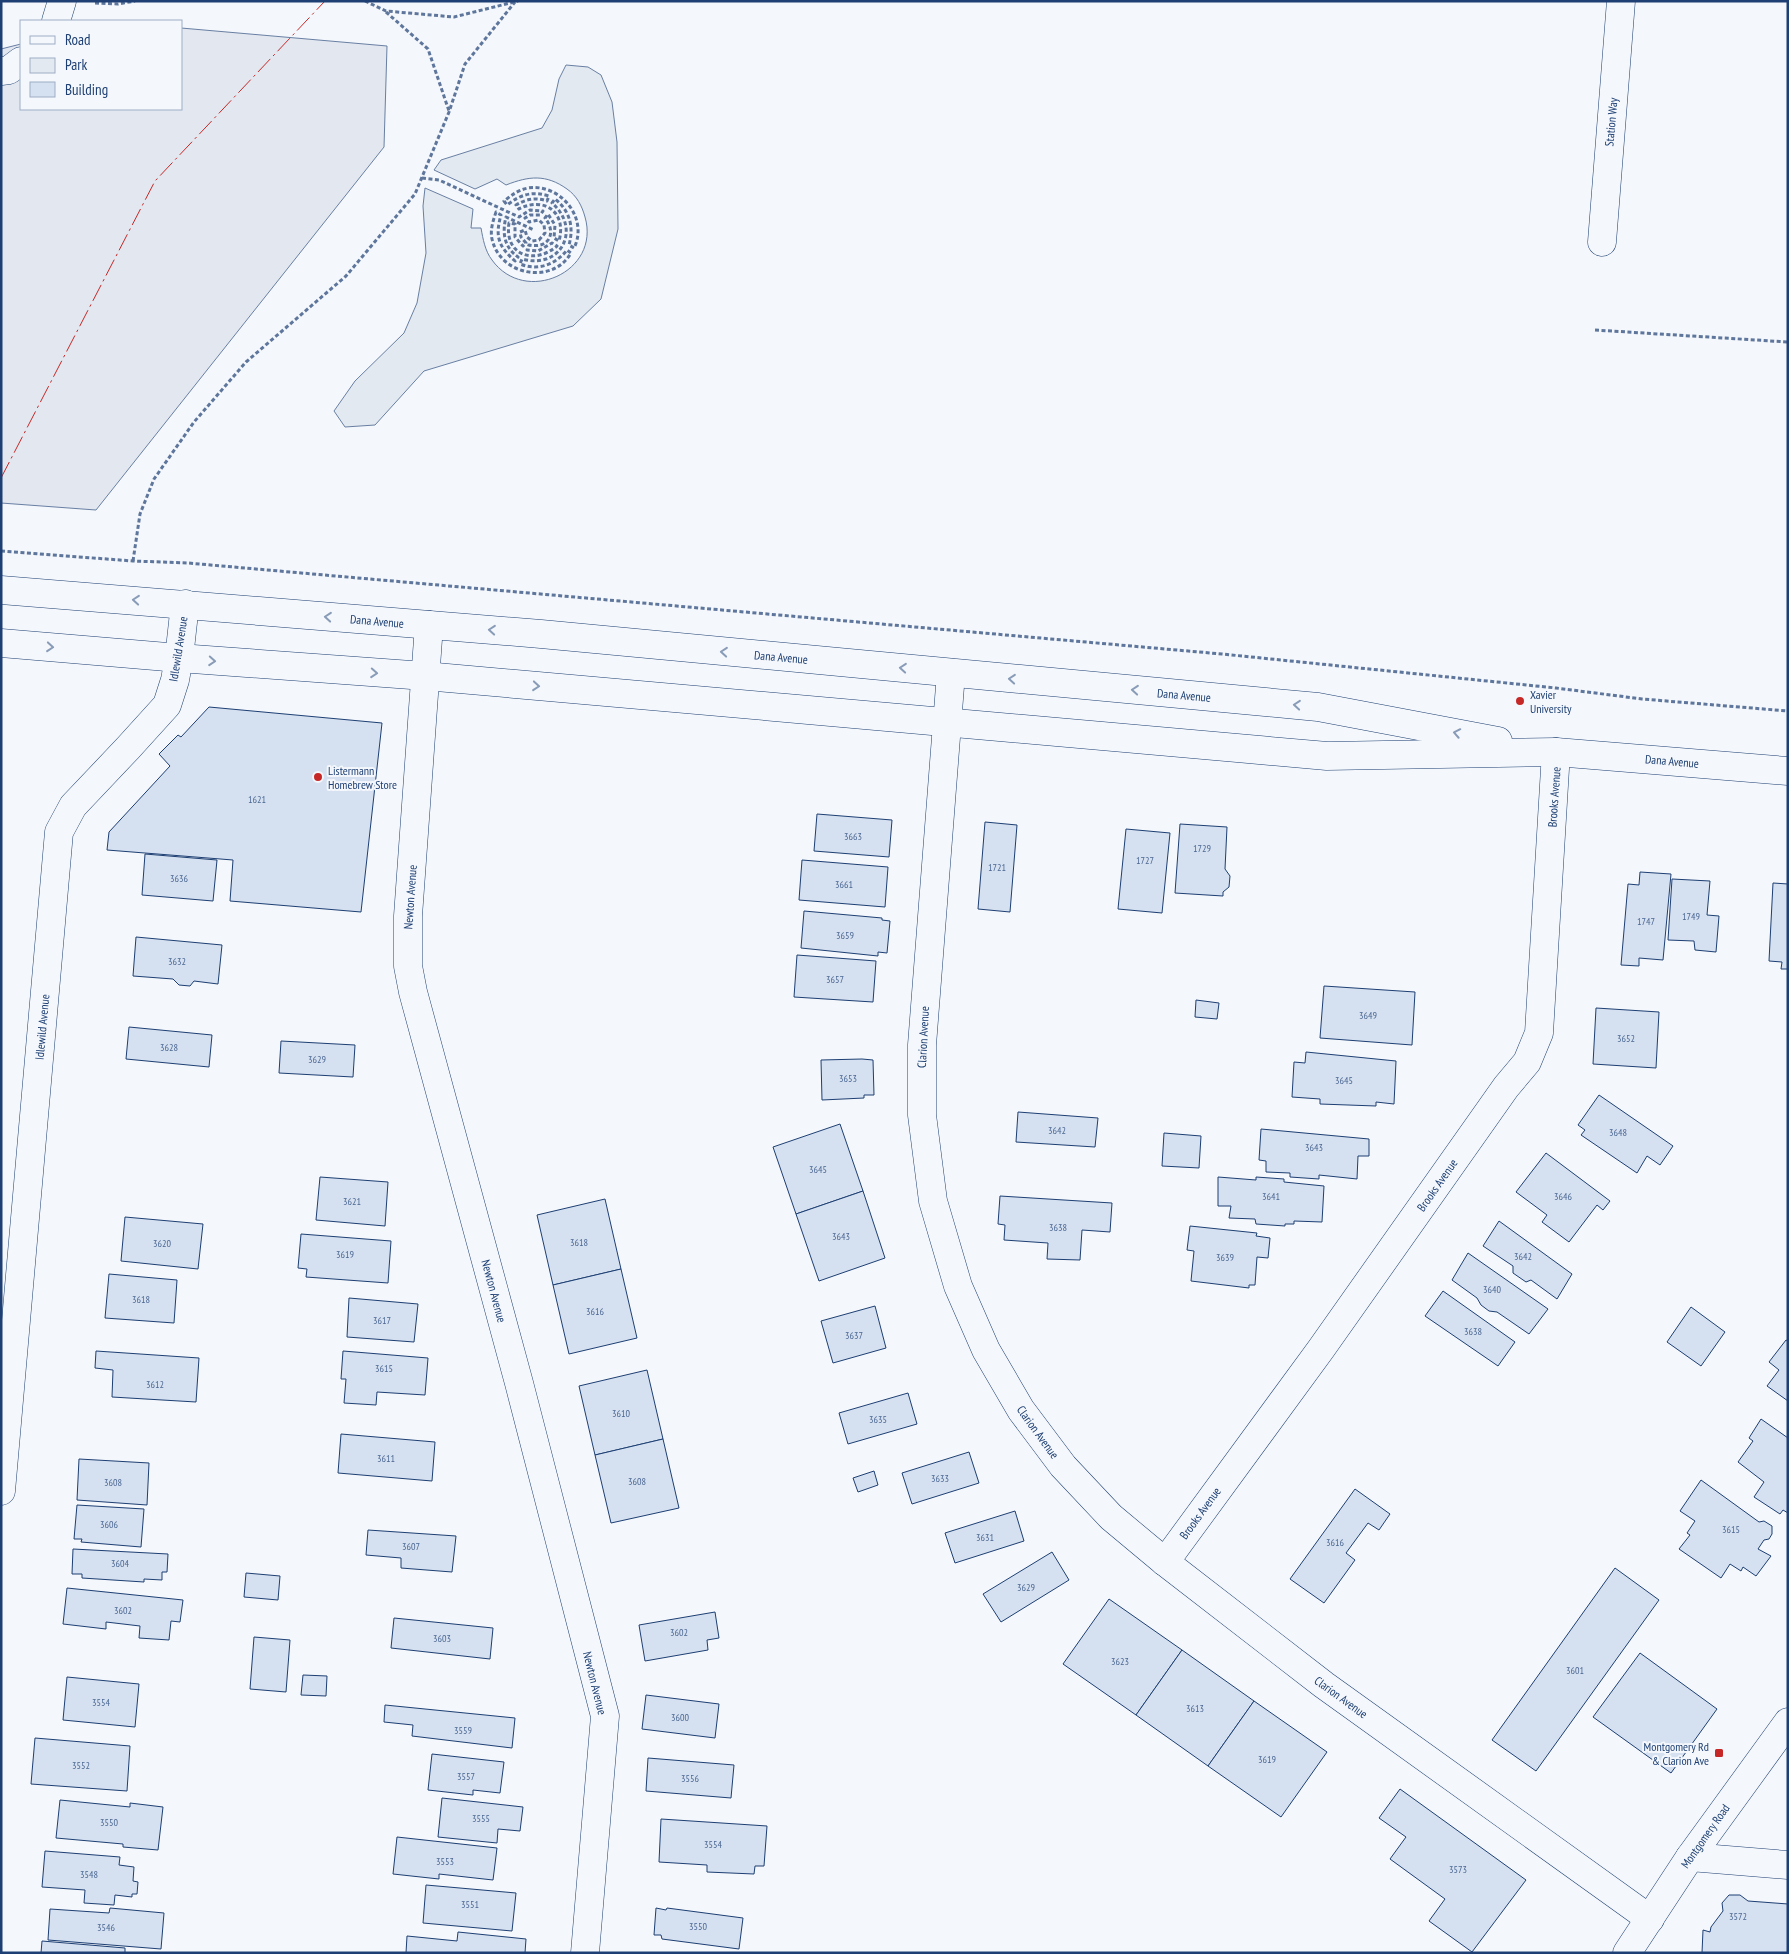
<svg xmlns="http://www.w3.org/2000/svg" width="1789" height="1954" viewBox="0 0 1789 1954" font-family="'PT Sans Narrow',sans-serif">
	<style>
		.green { fill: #e3e9f0; stroke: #687fa3 }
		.parking { fill: #e3e8f0; stroke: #687fa3 }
		.building { fill: #d5e0f0; stroke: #1d3f73 }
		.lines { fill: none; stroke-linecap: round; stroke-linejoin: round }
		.minor-casing { stroke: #1d3f73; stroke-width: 29 }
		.major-casing { stroke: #1d3f73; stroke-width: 29 }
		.path { stroke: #5e769c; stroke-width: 3; stroke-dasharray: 4 2.5; stroke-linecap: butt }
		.minor { stroke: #f4f7fb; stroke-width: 28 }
		.major { stroke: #f4f7fb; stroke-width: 28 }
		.power { stroke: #c62828; stroke-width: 1; stroke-dasharray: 18 4 2.5 4; stroke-linecap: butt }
		.oneway { stroke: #889bb7 }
		.poi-dot { fill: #c62828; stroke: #f4f7fb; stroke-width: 2 }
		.labels { text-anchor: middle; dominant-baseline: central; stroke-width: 4; stroke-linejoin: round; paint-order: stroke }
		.number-label { font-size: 10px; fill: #4b6792 }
		.street-label { font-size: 12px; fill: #1d3f73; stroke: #f4f7fb }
		.poi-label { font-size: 12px; fill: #1d3f73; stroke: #f4f7fb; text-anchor: start }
	</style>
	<rect width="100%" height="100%" fill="#f4f7fb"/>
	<path class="green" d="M566,65L588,67L601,75L612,102L617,142L618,229L601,299L573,326L424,371L375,425L345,427L334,411L355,381L404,333L417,303L426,253L423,206L425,188L473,209L471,228H481C483,239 485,251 492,260C525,306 601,272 585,217C582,206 577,196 567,189C546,174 529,176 506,185L497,179L475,189L434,170L441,160L542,128L552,110L559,79Z"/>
	<path class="parking" d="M181,28L387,46L384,147L96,510L1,503V49L21,44V109H181Z"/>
	<g class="building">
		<path d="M209,707L382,723L361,912L230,901L233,860L107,850L109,832L170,766L159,754L178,735L181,737Z"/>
		<path d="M817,814L892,820L889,857L814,851Z"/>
		<path d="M985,822L1017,825L1010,912L978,909Z"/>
		<path d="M1180,824L1227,827L1225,869L1230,876L1229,887L1223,892V896L1175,893Z"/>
		<path d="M1126,829L1170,833L1162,913L1118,909Z"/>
		<path d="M145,854L217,860L213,901L142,895Z"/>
		<path d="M802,860L888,867L885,907L799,900Z"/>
		<path d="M1640,872L1671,874L1663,960L1639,958V966L1621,965L1628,884L1639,885Z"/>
		<path d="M1672,879L1710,881L1707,915L1719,916L1716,952L1695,950L1694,941L1668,940Z"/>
		<path d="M1773,883L1788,884V969H1781L1782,962L1769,961Z"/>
		<path d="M804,911L882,918V920L890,921L887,953L878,952V956L801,948Z"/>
		<path d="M136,937L222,945L218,984L194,981L190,986L179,985L173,979L133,976Z"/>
		<path d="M797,955L876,961L873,1002L794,997Z"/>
		<path d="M1324,986L1415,992L1412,1045L1320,1038Z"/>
		<path d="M1196,1000L1219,1003L1217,1019L1195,1017Z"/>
		<path d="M1596,1008L1659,1012L1656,1068L1593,1064Z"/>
		<path d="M129,1027L212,1035L209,1067L126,1059Z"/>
		<path d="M281,1041L355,1045L353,1077L279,1073Z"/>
		<path d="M1306,1052L1396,1061L1394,1104L1376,1102V1106L1320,1104V1099L1292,1097L1294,1062L1305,1063Z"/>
		<path d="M862,1059L873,1060L874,1095H864V1098L822,1100L821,1060Z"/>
		<path d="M1599,1095L1673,1146L1660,1165L1647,1156L1637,1173L1581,1135L1585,1130L1578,1125Z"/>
		<path d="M1018,1112L1098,1118L1095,1147L1016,1142Z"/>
		<path d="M840,1124L863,1191L796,1214L773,1147Z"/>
		<path d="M1261,1129L1369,1139V1156H1358L1357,1179L1319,1175V1179L1290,1177V1173L1266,1172V1161L1259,1160Z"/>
		<path d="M1164,1133L1201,1136L1199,1168L1162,1166Z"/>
		<path d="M1546,1153L1610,1201L1603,1210L1597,1205L1569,1242L1542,1222L1547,1215L1516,1192Z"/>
		<path d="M320,1177L388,1182L385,1226L316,1220Z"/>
		<path d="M1218,1177L1256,1180V1177L1284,1179V1182L1324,1186L1322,1222L1294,1221V1224H1285V1226L1256,1224L1255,1219L1229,1218L1231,1206H1218Z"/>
		<path d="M863,1191L885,1258L819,1281L796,1214Z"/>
		<path d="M1000,1196L1112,1203L1110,1232L1082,1230L1080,1260L1047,1259L1048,1243L1004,1240L1005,1225L998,1224Z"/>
		<path d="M605,1199L621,1269L553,1285L537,1215Z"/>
		<path d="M125,1217L203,1224L198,1269L121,1261Z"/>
		<path d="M1499,1221L1572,1274L1557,1299L1531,1280L1526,1282L1513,1273V1266L1483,1246Z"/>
		<path d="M1190,1226L1257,1233L1256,1236L1270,1238L1268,1258L1257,1257L1255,1285H1249V1288L1191,1281L1194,1251L1187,1250Z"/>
		<path d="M301,1234L391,1241L388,1283L306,1277L307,1269L298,1268Z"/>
		<path d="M1468,1253L1548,1309L1529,1334L1497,1312L1489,1311L1481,1305L1477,1298L1452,1280Z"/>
		<path d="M621,1269L637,1338L569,1354L553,1285Z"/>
		<path d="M109,1274L177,1280L174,1323L105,1318Z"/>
		<path d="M1443,1291L1515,1342L1498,1366L1425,1316Z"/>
		<path d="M349,1298L418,1304L414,1342L347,1337Z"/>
		<path d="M875,1306L886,1348L833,1363L821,1321Z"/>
		<path d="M1691,1307L1725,1332L1701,1366L1667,1342Z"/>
		<path d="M1786,1340L1788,1341V1401L1767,1386L1779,1370L1769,1362Z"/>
		<path d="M96,1351L199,1358L196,1402L112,1397L113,1370L95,1368Z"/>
		<path d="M343,1351L428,1358L425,1395L377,1392L376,1405L344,1403L346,1379H341Z"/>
		<path d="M647,1370L663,1439L595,1455L579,1386Z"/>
		<path d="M908,1393L917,1424L848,1444L839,1413Z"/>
		<path d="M1761,1419L1788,1438V1513L1783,1510L1780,1514L1754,1497L1764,1482L1738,1462L1753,1441L1749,1438Z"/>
		<path d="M341,1434L435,1442L432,1481L338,1473Z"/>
		<path d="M663,1439L679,1508L611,1523L595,1455Z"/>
		<path d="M969,1452L979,1483L912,1504L902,1473Z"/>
		<path d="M79,1459L149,1463L147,1505L77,1500Z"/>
		<path d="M874,1471L878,1485L858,1492L853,1478Z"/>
		<path d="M1701,1480L1759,1522L1764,1521L1772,1526V1534L1769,1539L1764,1540L1758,1549L1771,1556L1756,1576L1743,1567L1741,1571L1730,1564L1721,1578L1679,1549L1690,1535L1687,1533L1695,1521L1680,1511Z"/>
		<path d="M1355,1489L1390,1514L1379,1530L1368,1523L1346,1553L1355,1560L1324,1603L1290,1579Z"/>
		<path d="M77,1505L144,1509L141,1547L81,1542L82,1539H74Z"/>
		<path d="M1015,1511L1024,1541L955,1563L945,1533Z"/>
		<path d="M368,1530L456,1536L452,1572L401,1568V1558L366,1555Z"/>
		<path d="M73,1549L168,1554L167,1572H162V1580L144,1579V1582L82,1578V1574H72Z"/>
		<path d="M1052,1552L1069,1580L1001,1622L983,1594Z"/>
		<path d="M1615,1568L1659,1600L1536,1771L1492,1740Z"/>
		<path d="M246,1573L280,1576L278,1600L244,1597Z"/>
		<path d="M67,1588L183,1600L180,1622L171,1621L169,1640L139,1638L140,1626L106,1622V1629L63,1624Z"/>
		<path d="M1109,1599L1182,1650L1136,1715L1063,1664Z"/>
		<path d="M715,1612L719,1638L707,1640L708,1650L645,1661L639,1625Z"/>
		<path d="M394,1618L493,1628L490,1659L391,1648Z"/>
		<path d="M254,1637L290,1640L286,1692L250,1689Z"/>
		<path d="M1182,1650L1254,1701L1208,1766L1136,1715Z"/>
		<path d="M1640,1653L1717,1709L1671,1773L1593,1717Z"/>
		<path d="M303,1675L327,1676L326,1696L301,1695Z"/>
		<path d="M67,1677L139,1684L135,1727L63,1720Z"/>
		<path d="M646,1695L719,1704L715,1738L642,1729Z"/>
		<path d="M1254,1701L1327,1752L1281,1817L1208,1766Z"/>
		<path d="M385,1705L515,1718L512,1748L412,1736L413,1725L384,1722Z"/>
		<path d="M35,1738L130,1746L127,1791L31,1784Z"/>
		<path d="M432,1754L504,1762L500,1793L473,1790V1795L428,1790Z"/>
		<path d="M648,1758L734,1765L731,1798L646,1791Z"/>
		<path d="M1400,1789L1526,1880L1472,1952L1429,1921L1445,1899L1390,1859L1406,1837L1379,1818Z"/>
		<path d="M442,1798L523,1807L520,1831L498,1829L497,1843L438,1837Z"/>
		<path d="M60,1800L130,1807V1803L163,1807L158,1850L123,1847V1844L56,1838Z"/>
		<path d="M661,1819L767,1826L764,1866H755L754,1874L707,1872V1865L659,1862Z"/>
		<path d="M397,1837L497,1848L493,1880L439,1874V1879L393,1874Z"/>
		<path d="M45,1851L120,1857L119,1865L134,1867L133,1881L138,1882L137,1894H132V1897L115,1895L114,1905L84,1903L85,1890L42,1887Z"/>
		<path d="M426,1885L516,1893L512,1931L423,1923Z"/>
		<path d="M1729,1895H1740L1748,1901L1788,1904V1953H1702L1703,1930L1710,1932L1711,1927L1723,1911L1722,1903Z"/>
		<path d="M110,1908L164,1913L161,1949L48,1940L50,1909L109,1913Z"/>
		<path d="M656,1908L666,1910L667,1908L743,1918L739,1949L662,1939L661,1935H654Z"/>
		<path d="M458,1932L526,1939L525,1953H406L407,1936L457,1941Z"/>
		<path d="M42,1941L125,1948V1953H41Z"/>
	</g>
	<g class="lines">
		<g class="minor-casing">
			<g id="minor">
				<path d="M56,21L62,1"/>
				<path d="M1,71L9,70L21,61"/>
				<path d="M1602,242L1621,1"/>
				<path d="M1,590L541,634L1318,707L1498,741"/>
				<path d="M429,625L408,916V966L413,992L519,1383L605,1716L585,1953"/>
				<path d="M1,643L179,658L425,676L1327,756L1556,752L1788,771"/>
				<path d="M951,673L922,1045V1115L933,1201L958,1286L986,1350L1021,1410L1063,1466L1111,1517L1165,1562L1324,1685L1650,1919"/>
				<path d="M1,1491L59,832L73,806L128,748L167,705L175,680L179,658L185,604"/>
				<path d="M1165,1562L1321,1349L1506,1087L1527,1062L1539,1033L1556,752"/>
				<path d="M1690,1857L1788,1865"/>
			</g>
		</g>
		<g class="major-casing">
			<path id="major" d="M1627,1953L1690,1857L1788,1722"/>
		</g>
		<g class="path">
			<path d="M365,1L386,11L454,17L518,1"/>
			<path d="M95,3L118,4L135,1"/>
			<path d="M386,12L428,49L449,111"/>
			<path d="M422,178L439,180L519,217L530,210L543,211L540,215H530L525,218L529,222L539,220L544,225L545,233L539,240L532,241L527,237L525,230L520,232L521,237L526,243L523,246L515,237V224L509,223C504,256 535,265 557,246L552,243L538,251L527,250L529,245C549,249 557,233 545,218L548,214L555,225L554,238L559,241C567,212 544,196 519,209L516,205C526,199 536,197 547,201L549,196C533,191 521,194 507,205L504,201C512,195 518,190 528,188C560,183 589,218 574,248L569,245C574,227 570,211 555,199L552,203C582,229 561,270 522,259L520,264C538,271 555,265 567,250L571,253C553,285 500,276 492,239C490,230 493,221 496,212L501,215C495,236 498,246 515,261L518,257C504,247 502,233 506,217L534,230"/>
			<path d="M1595,330L1788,342"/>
			<path d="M1,551L133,561L188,563L1222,654L1556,688L1642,699L1788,711"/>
			<path d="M133,561L140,514L154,479L194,422L246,362L346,276L415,194L449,112L465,64L515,2"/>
		</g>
		<use href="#minor" class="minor"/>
		<use href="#major" class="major"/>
		<path class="power" d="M1,478L155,181L325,1"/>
	</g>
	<defs><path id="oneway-chevron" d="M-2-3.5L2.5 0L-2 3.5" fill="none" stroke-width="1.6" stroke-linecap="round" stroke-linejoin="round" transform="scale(1.25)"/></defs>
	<g class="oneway">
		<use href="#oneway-chevron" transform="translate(136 600) rotate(-175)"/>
		<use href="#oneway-chevron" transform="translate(328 617) rotate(-175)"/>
		<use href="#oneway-chevron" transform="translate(492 630) rotate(-175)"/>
		<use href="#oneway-chevron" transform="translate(50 647) rotate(5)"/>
		<use href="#oneway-chevron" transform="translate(724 652) rotate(-175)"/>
		<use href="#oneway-chevron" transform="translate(212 661) rotate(4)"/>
		<use href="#oneway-chevron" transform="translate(903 668) rotate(-175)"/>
		<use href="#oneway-chevron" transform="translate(374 673) rotate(4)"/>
		<use href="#oneway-chevron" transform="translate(1012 679) rotate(-175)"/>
		<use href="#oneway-chevron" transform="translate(536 686) rotate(5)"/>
		<use href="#oneway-chevron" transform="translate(1135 690) rotate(-175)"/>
		<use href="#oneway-chevron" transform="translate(1297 705) rotate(-175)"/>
		<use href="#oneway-chevron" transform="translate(1457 733) rotate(-169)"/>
	</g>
	<g class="poi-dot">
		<circle cx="1520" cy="701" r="5"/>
		<circle cx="318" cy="777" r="5"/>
		<rect x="1714" y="1748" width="10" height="10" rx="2.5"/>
	</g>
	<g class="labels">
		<g class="number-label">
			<text x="257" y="799">1621</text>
			<text x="853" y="836">3663</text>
			<text x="1202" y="848">1729</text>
			<text x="1145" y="860">1727</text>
			<text x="997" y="867">1721</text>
			<text x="179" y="878">3636</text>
			<text x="844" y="884">3661</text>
			<text x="1691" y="916">1749</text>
			<text x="1646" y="921">1747</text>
			<text x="845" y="935">3659</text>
			<text x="177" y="961">3632</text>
			<text x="835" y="979">3657</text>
			<text x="1368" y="1015">3649</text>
			<text x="1626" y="1038">3652</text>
			<text x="169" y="1047">3628</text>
			<text x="317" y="1059">3629</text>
			<text x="848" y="1078">3653</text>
			<text x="1344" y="1080">3645</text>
			<text x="1057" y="1130">3642</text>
			<text x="1618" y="1132">3648</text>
			<text x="1314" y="1147">3643</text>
			<text x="818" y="1169">3645</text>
			<text x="1271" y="1196">3641</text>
			<text x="1563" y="1196">3646</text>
			<text x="352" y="1201">3621</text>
			<text x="1058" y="1227">3638</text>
			<text x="841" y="1236">3643</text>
			<text x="579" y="1242">3618</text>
			<text x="162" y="1243">3620</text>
			<text x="345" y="1254">3619</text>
			<text x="1523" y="1256">3642</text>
			<text x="1225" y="1257">3639</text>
			<text x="1492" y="1289">3640</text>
			<text x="141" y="1299">3618</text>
			<text x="595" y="1311">3616</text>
			<text x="382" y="1320">3617</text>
			<text x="1473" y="1331">3638</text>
			<text x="854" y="1335">3637</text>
			<text x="384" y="1368">3615</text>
			<text x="155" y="1384">3612</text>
			<text x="621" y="1413">3610</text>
			<text x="878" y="1419">3635</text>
			<text x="386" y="1458">3611</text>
			<text x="940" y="1478">3633</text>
			<text x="637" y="1481">3608</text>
			<text x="113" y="1482">3608</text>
			<text x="109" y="1524">3606</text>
			<text x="1731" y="1529">3615</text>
			<text x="985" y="1537">3631</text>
			<text x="1335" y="1542">3616</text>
			<text x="411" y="1546">3607</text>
			<text x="120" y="1563">3604</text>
			<text x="1026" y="1587">3629</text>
			<text x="123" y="1610">3602</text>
			<text x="679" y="1632">3602</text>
			<text x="442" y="1638">3603</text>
			<text x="1120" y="1661">3623</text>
			<text x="1575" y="1670">3601</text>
			<text x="101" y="1702">3554</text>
			<text x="1195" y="1708">3613</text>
			<text x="680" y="1717">3600</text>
			<text x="463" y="1730">3559</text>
			<text x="1267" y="1759">3619</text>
			<text x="81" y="1765">3552</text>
			<text x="466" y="1776">3557</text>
			<text x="690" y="1778">3556</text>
			<text x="481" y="1818">3555</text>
			<text x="109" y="1822">3550</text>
			<text x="713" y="1844">3554</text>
			<text x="445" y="1861">3553</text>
			<text x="1458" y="1869">3573</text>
			<text x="89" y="1874">3548</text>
			<text x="470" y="1904">3551</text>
			<text x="1738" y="1916">3572</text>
			<text x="698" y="1926">3550</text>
			<text x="106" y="1927">3546</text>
		</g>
		<g class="street-label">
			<text transform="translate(1611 122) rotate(-85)">Station Way</text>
			<text transform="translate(377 621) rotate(5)">Dana Avenue</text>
			<text transform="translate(178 649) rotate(-81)">Idlewild Avenue</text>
			<text transform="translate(781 657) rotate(5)">Dana Avenue</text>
			<text transform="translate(1184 695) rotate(5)">Dana Avenue</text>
			<text transform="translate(1672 761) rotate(5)">Dana Avenue</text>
			<text transform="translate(1554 797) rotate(-86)">Brooks Avenue</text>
			<text transform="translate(410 897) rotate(-86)">Newton Avenue</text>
			<text transform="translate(42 1027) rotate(-85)">Idlewild Avenue</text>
			<text transform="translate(923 1037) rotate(-87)">Clarion Avenue</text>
			<text transform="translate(1437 1185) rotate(-55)">Brooks Avenue</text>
			<text transform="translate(494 1291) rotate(75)">Newton Avenue</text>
			<text transform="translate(1038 1432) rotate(54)">Clarion Avenue</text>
			<text transform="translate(1200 1513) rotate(-54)">Brooks Avenue</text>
			<text transform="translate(595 1683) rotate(76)">Newton Avenue</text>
			<text transform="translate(1341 1697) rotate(36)">Clarion Avenue</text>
			<text transform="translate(1705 1836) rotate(-55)">Montgomery Road</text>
		</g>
		<g class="poi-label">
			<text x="1530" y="694">Xavier<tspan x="1530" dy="14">University</tspan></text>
			<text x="328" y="770">Listermann<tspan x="328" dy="14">Homebrew Store</tspan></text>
			<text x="1709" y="1746" text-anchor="end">Montgomery Rd<tspan x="1709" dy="14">&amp; Clarion Ave</tspan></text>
		</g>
	</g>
	<rect width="1789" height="1954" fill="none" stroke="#1d3f73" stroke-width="5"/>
	<rect x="20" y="20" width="162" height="90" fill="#f4f7fb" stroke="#9eadc5"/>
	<rect x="30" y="36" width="25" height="8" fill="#f4f7fb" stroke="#9eadc5"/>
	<text x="65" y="45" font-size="15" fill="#1d3f73">Road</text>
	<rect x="30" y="58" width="25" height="15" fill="#e3e9f0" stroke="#9eadc5"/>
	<text x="65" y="70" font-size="15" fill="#1d3f73">Park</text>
	<rect x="30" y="82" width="25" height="15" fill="#d5e0f0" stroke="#9eadc5"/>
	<text x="65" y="95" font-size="15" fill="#1d3f73">Building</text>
</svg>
